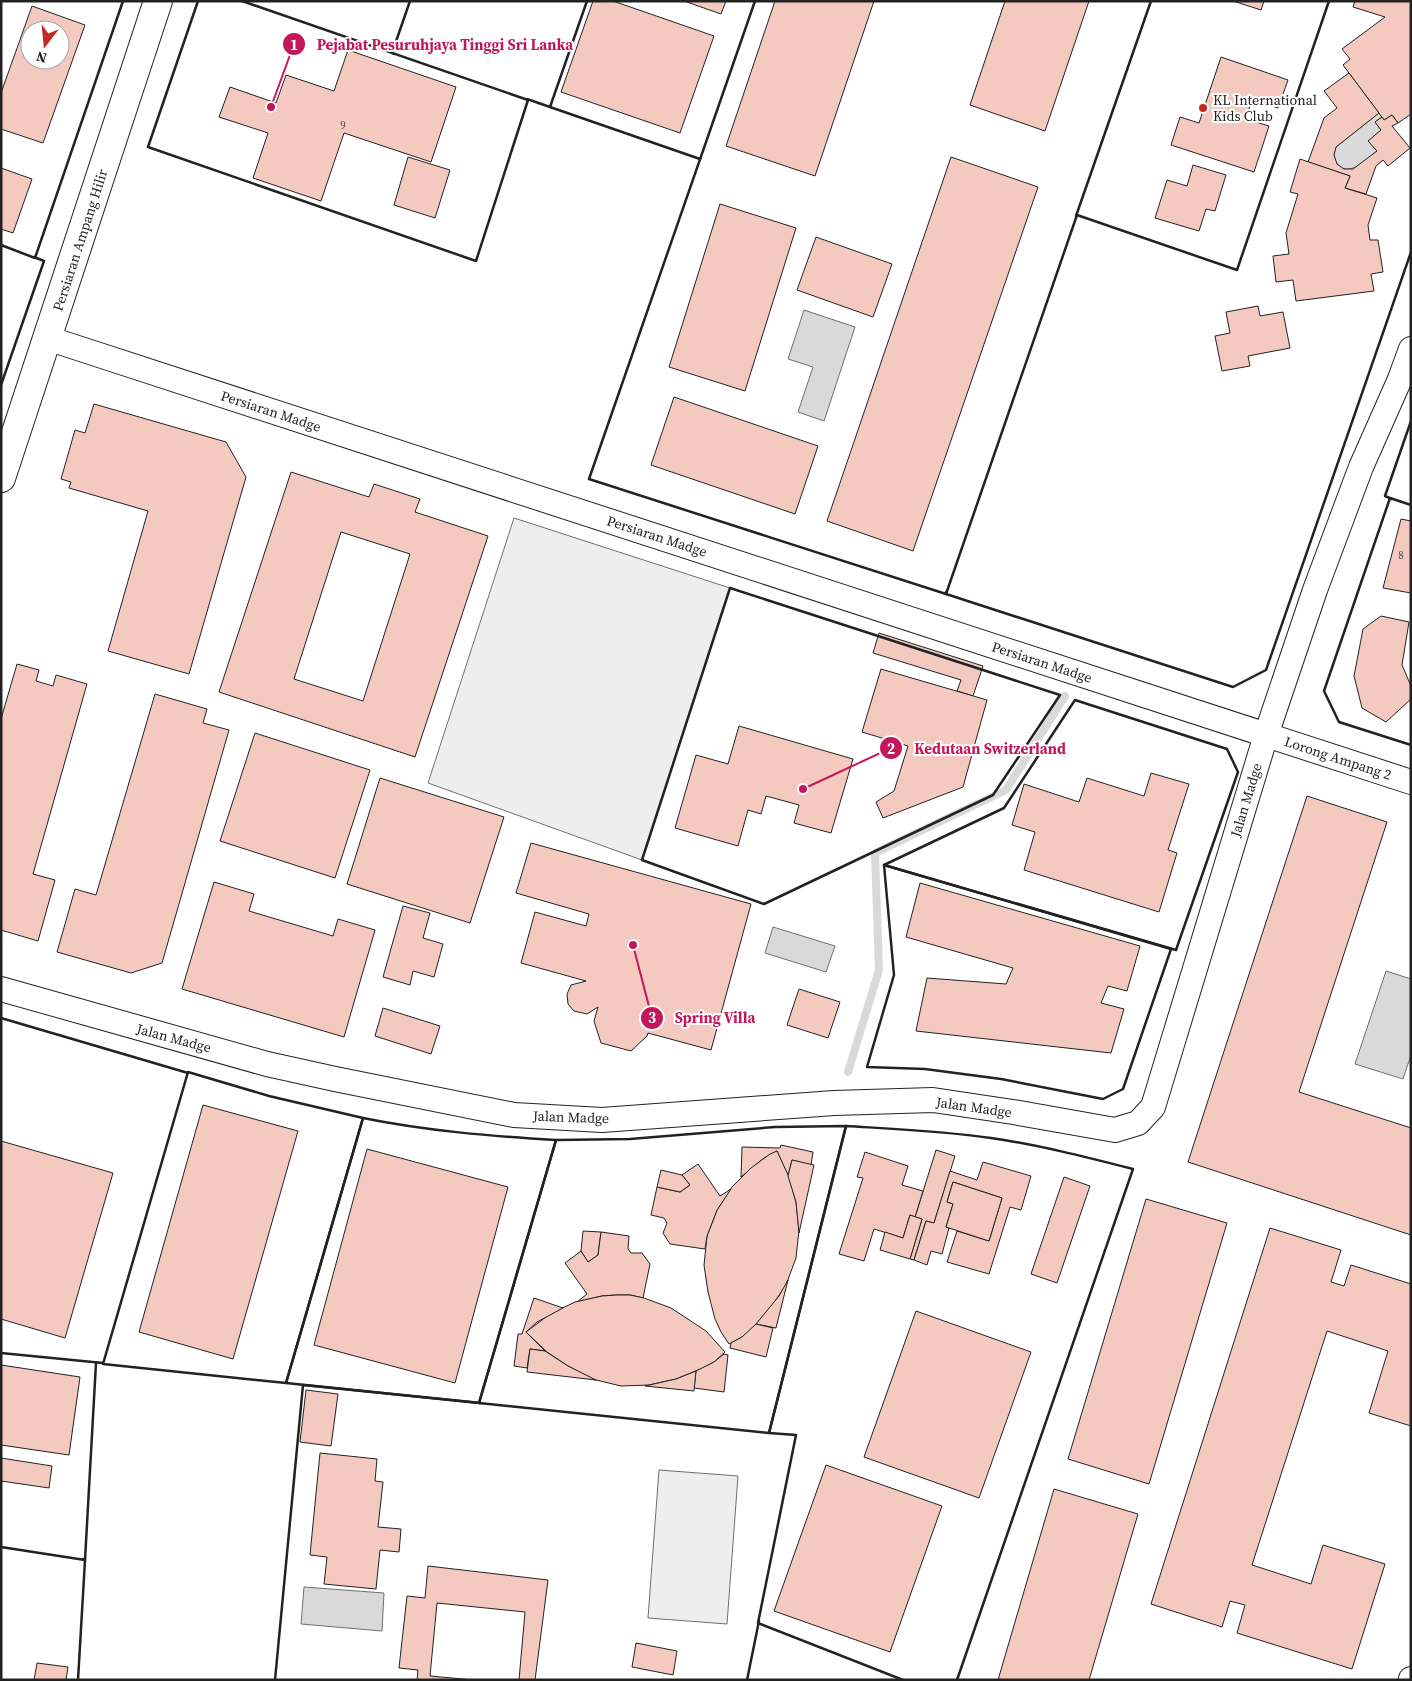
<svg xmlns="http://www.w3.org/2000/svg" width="1412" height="1681" viewBox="0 0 1412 1681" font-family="'Source Serif 4',serif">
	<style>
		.green { fill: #eee; stroke: #6f6f6f }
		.water { fill: #d9d9d9; stroke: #6f6f6f }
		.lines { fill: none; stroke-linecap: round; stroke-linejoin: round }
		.stream { stroke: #d9d9d9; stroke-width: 8 }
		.building { fill: #f3c9c0; stroke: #222; fill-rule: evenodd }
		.minor-casing { stroke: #222; stroke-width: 26 }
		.tertiary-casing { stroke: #222; stroke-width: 30 }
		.minor { stroke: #fff; stroke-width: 24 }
		.tertiary { stroke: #fff; stroke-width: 28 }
		.wall { stroke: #222; stroke-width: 2.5 }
		.poi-dot { fill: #c62828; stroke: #fff; stroke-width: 2 }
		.labels { text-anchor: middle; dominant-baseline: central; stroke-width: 4; stroke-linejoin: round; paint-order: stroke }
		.number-label { font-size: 11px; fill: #564c4a }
		.poi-label { font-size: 14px; fill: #222; stroke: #fff; text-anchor: start }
		.street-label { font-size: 14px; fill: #222; stroke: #fff }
		.leader { fill: none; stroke: #c2185b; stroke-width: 2 }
		.callout-dot { fill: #c2185b; stroke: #fff; stroke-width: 2 }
		.mark-label { font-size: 15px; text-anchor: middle; font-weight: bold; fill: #fff }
		.callout-label { font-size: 15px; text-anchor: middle; font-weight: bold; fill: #c2185b; stroke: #fff; stroke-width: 4; stroke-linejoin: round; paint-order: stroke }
	</style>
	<rect width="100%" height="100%" fill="#fff"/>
	<g class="green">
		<path d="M514,518L730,588L642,860L428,783Z"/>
		<path d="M659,1470L738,1476L727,1624L648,1618Z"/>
	</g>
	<g class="water">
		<path d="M1379,113L1382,117L1375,122L1381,130L1369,141L1377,151C1368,159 1346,180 1336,162C1333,157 1334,152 1336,147Z"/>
		<path d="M804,310L855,327L824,421L798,412L813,367L788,359Z"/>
		<path d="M773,927L835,946L826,972L765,953Z"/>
		<path d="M1386,971L1411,979V1055L1403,1079L1355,1064Z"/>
		<path d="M304,1587L384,1593L382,1631L301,1624Z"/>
	</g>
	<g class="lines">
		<path class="stream" d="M848,1072L879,970L875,853L1006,790L1065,696"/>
	</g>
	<g class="building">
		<path d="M593,1H613L714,36L680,133L561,92Z"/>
		<path d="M684,1H726L721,14Z"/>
		<path d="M775,1H874L815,176L726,146Z"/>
		<path d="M1005,1H1089L1045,131L970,105Z"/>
		<path d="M1233,1H1264L1261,10Z"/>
		<path d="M1355,1H1411V114L1398,123L1392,115L1384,120L1343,65L1350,59L1342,49L1385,17L1353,7Z"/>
		<path d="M32,6L85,25L43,143L1,129V93ZM30,30H60V60H30Z"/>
		<path d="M348,50L456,87L431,162L344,133L321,201L253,178L268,133L219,117L230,87L276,103L286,75L334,91Z"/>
		<path d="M1221,57L1288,80L1278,108L1252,99L1246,119L1269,126L1254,172L1171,145L1180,117L1199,123Z"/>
		<path d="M1349,73L1379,113L1336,147L1334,155L1337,164L1344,169H1353L1377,151L1368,141L1381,130L1375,122L1382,117L1384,120L1392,115L1398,123L1392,126L1410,148L1388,166L1383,160L1376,166L1366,194L1345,188L1350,176L1308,162L1324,118L1337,108L1324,91Z"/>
		<path d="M408,157L450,170L435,218L394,205Z"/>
		<path d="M951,157L1038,187L913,551L827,521Z"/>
		<path d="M1300,159L1350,176L1345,188L1377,198L1368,225L1370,240H1378L1383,272L1371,274L1374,291L1296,301L1293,280L1276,282L1273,256L1289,254L1286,233L1298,194L1290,192Z"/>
		<path d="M1193,165L1226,175L1215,211L1206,209L1199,231L1155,218L1167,180L1187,186Z"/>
		<path d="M1,168L32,179L13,233L1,229Z"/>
		<path d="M720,204L796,228L745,391L669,367Z"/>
		<path d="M816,237L892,264L873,317L797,290Z"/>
		<path d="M1258,306L1260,316L1283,312L1290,348L1248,356L1250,366L1222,371L1215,336L1230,333L1226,312Z"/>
		<path d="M674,397L818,446L795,514L651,465Z"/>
		<path d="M94,404L226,442L246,477L189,674L108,651L148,511L69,488L71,482L61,479L75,430L85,433Z"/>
		<path d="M291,472L369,497L374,484L420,499L415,512L488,536L415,757L219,692ZM341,532L410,554L363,701L294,679Z"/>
		<path d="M1401,519L1411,521V593L1383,588Z"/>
		<path d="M1381,616L1409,622L1402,665L1411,686V699L1386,722L1362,708L1354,676L1363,629Z"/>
		<path d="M879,633L983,666L973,696L957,691L961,680L873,653Z"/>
		<path d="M17,664L39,670L36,681L53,686L56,675L87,684L33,874L55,880L38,941L1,930V719Z"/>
		<path d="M881,669L987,700L963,787L883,818L876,802L894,791L908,746L862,732Z"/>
		<path d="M155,694L207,709L203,723L229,730L162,963L131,973L57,952L75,889L96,895Z"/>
		<path d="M739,726L853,759L831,833L794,823L799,805L766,796L761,814L748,810L738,846L675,828L696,755L728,764Z"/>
		<path d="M255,733L370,770L335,878L220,841Z"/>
		<path d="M1151,773L1189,784L1168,850L1177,853L1159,912L1024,870L1035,832L1012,825L1024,784L1079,802L1087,778L1144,796Z"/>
		<path d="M380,778L504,817L470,923L347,884Z"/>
		<path d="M1307,796L1387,822L1299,1092L1411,1128V1235L1188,1162Z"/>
		<path d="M531,843L751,904L711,1050L648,1033L647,1036L631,1051L601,1043L594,1021L598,1007L587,1014L574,1011L568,1004L567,994L571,985L586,981L521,963L535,912L586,926L589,914L516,893Z"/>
		<path d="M214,882L254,894L249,911L333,936L338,919L375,930L344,1037L182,989Z"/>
		<path d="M920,883L1140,946L1127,991L1108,986L1101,1003L1124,1009L1111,1053L916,1031L927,978L1006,984L1013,968L906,937Z"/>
		<path d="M403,906L430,913L423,938L443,944L434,977L413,971L410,985L383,977Z"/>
		<path d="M799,989L840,1002L828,1038L787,1025Z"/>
		<path d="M383,1008L440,1026L431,1054L375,1036Z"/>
		<path d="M203,1105L298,1131L233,1359L139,1332Z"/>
		<path d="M1,1141L113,1173L65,1338L1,1319Z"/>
		<path d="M781,1145L813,1152L811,1165L792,1160L788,1176L777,1151L764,1158L741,1177L742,1147L780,1148Z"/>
		<path d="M367,1149L508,1187L455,1383L314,1345Z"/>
		<path d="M936,1150L955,1156L934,1223L926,1221L914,1260L910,1259L922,1219L915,1217Z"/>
		<path d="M777,1151L789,1177L796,1202L799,1230L796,1258L786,1285L771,1307L752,1329L742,1337L729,1344L721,1332L715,1319L708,1292L704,1265L707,1236L717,1210L732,1187L751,1168L770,1154Z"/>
		<path d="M865,1152L908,1166L902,1185L923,1191L915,1217L910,1215L903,1238L874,1229L864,1261L839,1254L863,1178L857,1177Z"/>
		<path d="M792,1160L814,1165L799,1233L796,1202L788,1176Z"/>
		<path d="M983,1162L1031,1176L1021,1210L1010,1207L989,1274L947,1262L957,1231L989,1241L1002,1198L953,1182L947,1202L953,1204L946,1227L949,1228L942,1254L931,1251L927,1265L914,1260L926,1221L934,1223L950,1171L977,1180Z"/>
		<path d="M698,1164L720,1196L731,1189L717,1210L707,1236L705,1249L670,1244L663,1233L667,1223L664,1218L651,1215L657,1187L680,1192L690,1185L682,1175Z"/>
		<path d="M661,1170L682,1175L690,1185L680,1192L657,1187Z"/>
		<path d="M1064,1177L1090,1186L1057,1283L1031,1274Z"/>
		<path d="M953,1182L1002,1198L989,1241L946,1227L953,1204L947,1202Z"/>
		<path d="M1146,1199L1227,1223L1149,1484L1068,1459Z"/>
		<path d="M910,1215L922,1219L910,1259L880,1250L885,1232L903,1238Z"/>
		<path d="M1270,1228L1341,1250L1331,1282L1344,1286L1351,1265L1411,1284V1426L1369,1413L1388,1351L1327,1331L1252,1565L1311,1584L1323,1545L1385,1564L1352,1669L1237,1633L1245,1605L1230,1601L1222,1627L1151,1604Z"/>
		<path d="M583,1231L601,1232L598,1255L588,1262L581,1251Z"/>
		<path d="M601,1232L629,1236L628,1249L631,1253H642L650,1264L643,1298L630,1295H616L602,1296L577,1302L587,1294L565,1263L581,1251L588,1262L598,1255Z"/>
		<path d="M788,1280L776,1328L756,1324L779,1296Z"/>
		<path d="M616,1295H630L644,1298L671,1308L706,1331L725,1352L714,1362L703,1368L676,1379L649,1385L621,1386L592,1379L568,1366L547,1352L526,1332L550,1314L575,1302L602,1296Z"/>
		<path d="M534,1298L563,1308L537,1322L526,1332L545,1351L530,1349L527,1368L514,1366L518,1334H522Z"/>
		<path d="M916,1311L1031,1352L979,1498L864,1457Z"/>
		<path d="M756,1324L773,1328L766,1357L730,1348L731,1343L742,1337Z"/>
		<path d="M530,1349L545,1351L568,1366L596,1380L527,1372Z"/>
		<path d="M724,1354L728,1355L724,1392L694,1388L696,1371L714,1362Z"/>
		<path d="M1,1365L80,1377L69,1455L1,1445Z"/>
		<path d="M696,1371L694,1391L645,1386L676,1379Z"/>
		<path d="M306,1390L338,1394L331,1446L300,1442Z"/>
		<path d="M320,1453L377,1459L375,1481L383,1482L378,1527L401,1529L399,1552L380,1550L376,1589L324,1584L327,1557L310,1555Z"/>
		<path d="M1,1458L52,1466L49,1488L1,1481Z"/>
		<path d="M826,1465L942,1506L890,1652L774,1611Z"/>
		<path d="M1054,1489L1138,1514L1089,1680H998Z"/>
		<path d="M428,1566L548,1580L535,1680H519L525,1612L437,1603L430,1676L474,1680H417L418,1670L399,1668L407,1596L425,1598Z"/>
		<path d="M636,1643L677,1651L673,1675L632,1667Z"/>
		<path d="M37,1663L68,1667L66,1680H34Z"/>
	</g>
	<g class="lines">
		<g class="minor-casing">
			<g id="minor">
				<path d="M47,338L1411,782"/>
				<path d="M1,989L267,1064L335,1079L514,1115L602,1120L834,1103L933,1100L1013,1112L1115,1130L1138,1123L1153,1107L1266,735L1315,590L1361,467L1400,379L1411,349"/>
				<path d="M1411,1680V1679"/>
			</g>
		</g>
		<g class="tertiary-casing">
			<path id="tertiary" d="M1,478L158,1"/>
		</g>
		<use href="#minor" class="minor"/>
		<use href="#tertiary" class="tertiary"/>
		<g class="wall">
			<path d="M198,1L148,147L476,261L528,100L242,1"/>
			<path d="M587,1L550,107L700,159L701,157"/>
			<path d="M755,1L589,479L946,594V592"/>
			<path d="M1329,1L1237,270L1077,215L946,594L1233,687L1266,670L1411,252"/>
			<path d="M394,54L392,53L410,1"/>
			<path d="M527,99L550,107L551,105"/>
			<path d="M1076,216L1151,1"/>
			<path d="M1,245L35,258L123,1"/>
			<path d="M1,385L44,261L34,257"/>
			<path d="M1392,499L1385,496L1411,421"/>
			<path d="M1411,505L1390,498L1324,691L1339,722L1411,745"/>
			<path d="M730,588L1060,695L993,795L764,904L642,860Z"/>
			<path d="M1075,700L1227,749L1238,772L1176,950L884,865L1004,808Z"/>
			<path d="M884,865L1171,949L1123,1089L1103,1099L1001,1079L925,1069L867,1067L894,975Z"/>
			<path d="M1,1018L188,1073"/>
			<path d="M188,1072L269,1096L363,1118L286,1383L103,1364Z"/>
			<path d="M363,1118C427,1131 490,1136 556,1140L479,1403L286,1383Z"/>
			<path d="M846,1126L769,1433L479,1403L556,1140L630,1139L775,1127Z"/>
			<path d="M1,1353L103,1363"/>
			<path d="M1,1547L85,1560L96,1363"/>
			<path d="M78,1680L85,1560L83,1559"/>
			<path d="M275,1680L303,1385L481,1403"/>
			<path d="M747,1680L759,1621"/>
			<path d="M903,1680L758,1623L796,1435L769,1433L846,1126C895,1129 943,1131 991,1138C1039,1145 1086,1157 1133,1169L957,1680"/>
		</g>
	</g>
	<circle class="poi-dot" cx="1203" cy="108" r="5"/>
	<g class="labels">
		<g class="number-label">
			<text x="343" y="125">9</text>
			<text x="1401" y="555">8</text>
		</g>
		<g class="poi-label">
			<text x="1213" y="100">KL International<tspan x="1213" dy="16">Kids Club</tspan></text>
		</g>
		<g class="street-label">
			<text transform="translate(80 240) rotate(-72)">Persiaran Ampang Hilir</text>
			<text transform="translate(271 411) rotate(18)">Persiaran Madge</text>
			<text transform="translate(657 536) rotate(18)">Persiaran Madge</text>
			<text transform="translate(1042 662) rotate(18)">Persiaran Madge</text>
			<text transform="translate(1338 758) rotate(18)">Lorong Ampang 2</text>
			<text transform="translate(1246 800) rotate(-73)">Jalan Madge</text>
			<text transform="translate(174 1038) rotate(15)">Jalan Madge</text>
			<text transform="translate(974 1107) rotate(8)">Jalan Madge</text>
			<text transform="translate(571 1117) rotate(2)">Jalan Madge</text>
		</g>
	</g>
	<path class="leader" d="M271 107L294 44M803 789L891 748M633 945L652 1018"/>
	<g class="callout-dot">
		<circle cx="271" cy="107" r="5"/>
		<circle cx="803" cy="789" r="5"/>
		<circle cx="633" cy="945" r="5"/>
		<circle cx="294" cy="44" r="12"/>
		<circle cx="891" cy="748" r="12"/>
		<circle cx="652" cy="1018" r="12"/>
	</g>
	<g class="mark-label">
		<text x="294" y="50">1</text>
		<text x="891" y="754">2</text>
		<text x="652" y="1023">3</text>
	</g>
	<g class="callout-label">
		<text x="445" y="50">Pejabat Pesuruhjaya Tinggi Sri Lanka</text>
		<text x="990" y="754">Kedutaan Switzerland</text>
		<text x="715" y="1023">Spring Villa</text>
	</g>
	<rect width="1412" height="1681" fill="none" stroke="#222222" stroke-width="5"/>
	<g transform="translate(45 45) rotate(196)"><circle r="24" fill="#ffffff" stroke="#a7a7a7"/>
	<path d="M0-4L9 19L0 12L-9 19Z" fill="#c62828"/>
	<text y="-8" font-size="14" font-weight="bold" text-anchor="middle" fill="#222222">N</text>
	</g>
</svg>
